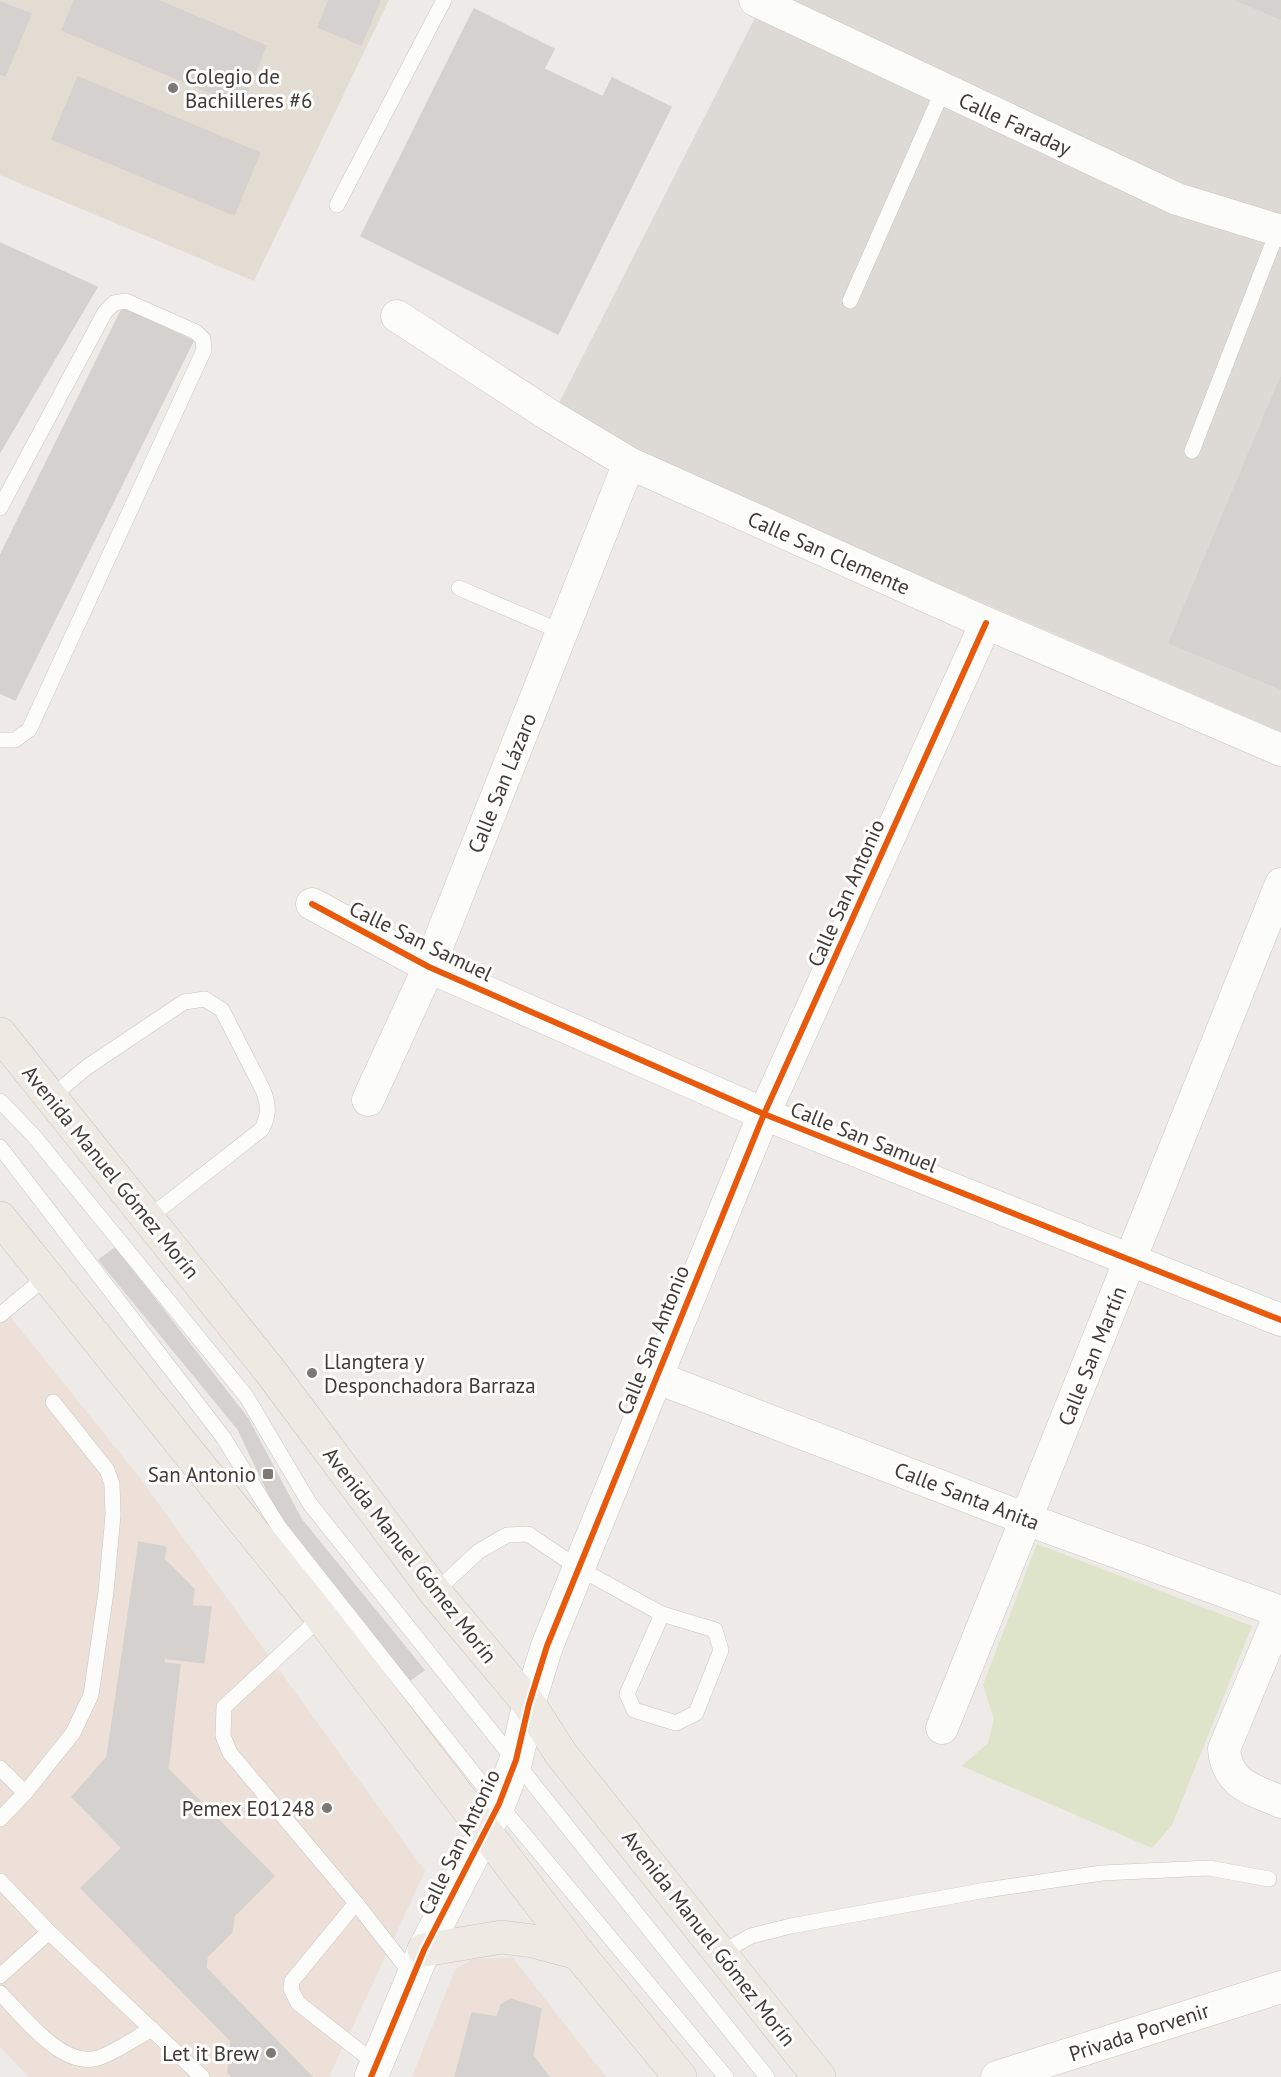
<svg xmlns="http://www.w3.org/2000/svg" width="1281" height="2077" viewBox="0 0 1281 2077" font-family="'PT Sans',sans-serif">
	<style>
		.commercial { fill: #ece0d8 }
		.industrial { fill: #ddd9d5 }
		.education { fill: #e3dcd3 }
		.green { fill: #dee4c9 }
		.building { fill: #d5d1ce; stroke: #d5d1cd; stroke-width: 1.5 }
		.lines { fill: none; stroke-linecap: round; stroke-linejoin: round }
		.service-casing { stroke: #c9c6c3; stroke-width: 16 }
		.minor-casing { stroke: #c9c6c3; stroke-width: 33 }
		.tertiary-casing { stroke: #c9c6c3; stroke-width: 34 }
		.primary-casing { stroke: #cdc3b6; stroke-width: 34 }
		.service { stroke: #fcfcfb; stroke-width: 15 }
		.minor { stroke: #fcfcfb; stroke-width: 32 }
		.tertiary { stroke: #fcfcfb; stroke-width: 33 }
		.primary { stroke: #efe9e3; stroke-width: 33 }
		.cycleway-casing { stroke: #fff; stroke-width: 10 }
		.cycleway { stroke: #e8590c; stroke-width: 6 }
		.poi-dot { fill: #7d7873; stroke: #fff; stroke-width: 2 }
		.labels { text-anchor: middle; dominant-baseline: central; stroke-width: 6; stroke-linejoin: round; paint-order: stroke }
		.poi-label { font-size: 21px; fill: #413a35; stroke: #fff; text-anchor: end }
		.street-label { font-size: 21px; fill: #413a35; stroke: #fff }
	</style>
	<rect width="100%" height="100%" fill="#edeae7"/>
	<g class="commercial">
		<path d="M0,1304L139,1477L425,1871L329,2077H29L0,2047Z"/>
		<path d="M513,1958L606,2077H412L455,1970L472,1959Z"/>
	</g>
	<path class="industrial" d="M764,0H1281V732L632,451L557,407Z"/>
	<path class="education" d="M0,0H389L254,281L0,175Z"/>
	<path class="green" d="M1037,1544L1252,1626L1172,1825L1152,1848L962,1766L988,1743L994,1719L983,1685Z"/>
	<g class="building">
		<path d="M75,0H157L266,46L241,106L62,30Z"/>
		<path d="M329,0H380L361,45L318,27Z"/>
		<path d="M1236,0H1281V19Z"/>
		<path d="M0,2L31,14L5,76L0,74Z"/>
		<path d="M474,9L554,49L544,69L603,97L612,78L671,107L558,334L361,236Z"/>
		<path d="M78,77L260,153L234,215L52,139Z"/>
		<path d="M0,243L97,287L0,452Z"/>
		<path d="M123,307L193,341L15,700L0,693V556Z"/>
		<path d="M1281,377V689L1169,643Z"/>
		<path d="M115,1248L248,1419L301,1519L424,1670L410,1680L285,1528L238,1429L99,1260Z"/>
		<path d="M139,1542L166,1547L164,1559L194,1589L192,1606L211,1607L204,1663L164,1658V1663L180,1665L168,1769L274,1876L234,1916L232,1932L207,1957L206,1968L312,2077H232L228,2072L231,2041L81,1888L122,1848L72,1797L107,1757Z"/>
		<path d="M511,1999L541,2009L529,2077H455L472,2013L497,2017L501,2005Z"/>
		<path d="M534,2057L549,2077H529Z"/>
	</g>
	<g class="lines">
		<g class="service-casing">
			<g id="service">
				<path d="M337,205L444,0"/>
				<path d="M850,301L943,90"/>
				<path d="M1192,451L1278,230"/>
				<path d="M0,508L105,312L114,303L126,301L196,332L203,339L204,350L29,730L15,740H0"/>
				<path d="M459,588L562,632"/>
				<path d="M50,1098L87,1067L184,1002L205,999L222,1010L263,1090C269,1105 269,1115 262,1129L147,1219"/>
				<path d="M0,1101L33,1135L246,1396L310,1504L767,2077"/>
				<path d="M0,1147L223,1437L279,1527L478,1779L726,2077"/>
				<path d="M0,1315L47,1276"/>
				<path d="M435,1592L479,1551L507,1535L528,1534L580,1569L662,1614L715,1630L721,1650L696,1713L676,1723L634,1710L627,1694L662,1614"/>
				<path d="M321,1617L224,1707L223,1736L230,1753L356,1903L413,1976"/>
				<path d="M0,1768L25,1793L0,1819"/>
				<path d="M25,1793L73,1733L91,1695L106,1592L113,1515L112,1484L107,1470L53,1402"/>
				<path d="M0,1881L49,1932L202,2077"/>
				<path d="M356,1903L292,1981L291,1989L298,2003L376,2064"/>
				<path d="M721,1953L751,1936L791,1926L986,1890L1102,1873L1209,1868L1269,1879"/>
				<path d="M0,1976L49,1932"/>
				<path d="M0,1993C22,2015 62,2069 98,2058C116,2052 135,2038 152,2029"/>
			</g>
		</g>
		<g class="minor-casing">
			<g id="minor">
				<path d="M755,0L1177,199L1281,231"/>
				<path d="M397,316L549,415L629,463L986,623L1281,750"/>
				<path d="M312,904L429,967L764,1114L1281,1320"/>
				<path d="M368,1100L429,967L629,463"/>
				<path d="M655,1377L1026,1519L1281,1612"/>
				<path d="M1281,1612L1224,1749C1227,1785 1252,1789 1281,1802"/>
				<path d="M529,1704L547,1646L764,1114L986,623"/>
				<path d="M942,1728L1281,884"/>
				<path d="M997,2077L1281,1987"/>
			</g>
		</g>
		<g class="tertiary-casing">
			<path id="tertiary" d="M371,2077L424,1950L499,1804L516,1760L529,1704"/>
		</g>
		<g class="primary-casing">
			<g id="primary">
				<path d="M0,1034L270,1371L435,1592L529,1704L561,1754L819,2077"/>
				<path d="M0,1218L321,1617L578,1953L680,2077"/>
				<path d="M424,1950L502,1937L533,1941L578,1953"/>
			</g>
		</g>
		<use href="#service" class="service"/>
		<use href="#minor" class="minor"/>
		<use href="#tertiary" class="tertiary"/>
		<use href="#primary" class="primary"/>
		<g class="cycleway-casing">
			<g id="cycleway">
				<path d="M312,904L429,967L764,1114L1281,1320"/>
				<path d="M371,2077L424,1950L499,1804L516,1760L529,1704L547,1646L764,1114L986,623"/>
			</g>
		</g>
		<use href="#cycleway" class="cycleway"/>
	</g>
	<g class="poi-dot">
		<circle cx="173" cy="88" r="6"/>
		<circle cx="312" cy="1373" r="6"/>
		<rect x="262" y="1468" width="12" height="12" rx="3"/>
		<circle cx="327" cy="1808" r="6"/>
		<circle cx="271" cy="2053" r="6"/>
	</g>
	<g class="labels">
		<g class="poi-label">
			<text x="185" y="76" text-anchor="start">Colegio de<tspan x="185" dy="24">Bachilleres #6</tspan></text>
			<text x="324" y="1361" text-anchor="start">Llangtera y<tspan x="324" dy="24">Desponchadora Barraza</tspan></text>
			<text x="256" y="1474">San Antonio</text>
			<text x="315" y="1808">Pemex E01248</text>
			<text x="259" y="2053">Let it Brew</text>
		</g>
		<g class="street-label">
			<text transform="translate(1015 124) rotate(25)">Calle Faraday</text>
			<text transform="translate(829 553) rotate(24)">Calle San Clemente</text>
			<text transform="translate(502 783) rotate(-68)">Calle San Lázaro</text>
			<text transform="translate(846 893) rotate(-66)">Calle San Antonio</text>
			<text transform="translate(421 941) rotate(26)">Calle San Samuel</text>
			<text transform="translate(864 1137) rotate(22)">Calle San Samuel</text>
			<text transform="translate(111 1172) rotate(51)">Avenida Manuel Gómez Morín</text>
			<text transform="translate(653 1340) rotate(-68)">Calle San Antonio</text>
			<text transform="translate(1092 1356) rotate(-68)">Calle San Martín</text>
			<text transform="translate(967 1496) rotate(21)">Calle Santa Anita</text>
			<text transform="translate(410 1555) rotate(52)">Avenida Manuel Gómez Morín</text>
			<text transform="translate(459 1842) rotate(-64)">Calle San Antonio</text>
			<text transform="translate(709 1938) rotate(52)">Avenida Manuel Gómez Morín</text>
			<text transform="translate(1139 2032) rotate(-18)">Privada Porvenir</text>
		</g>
	</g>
</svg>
